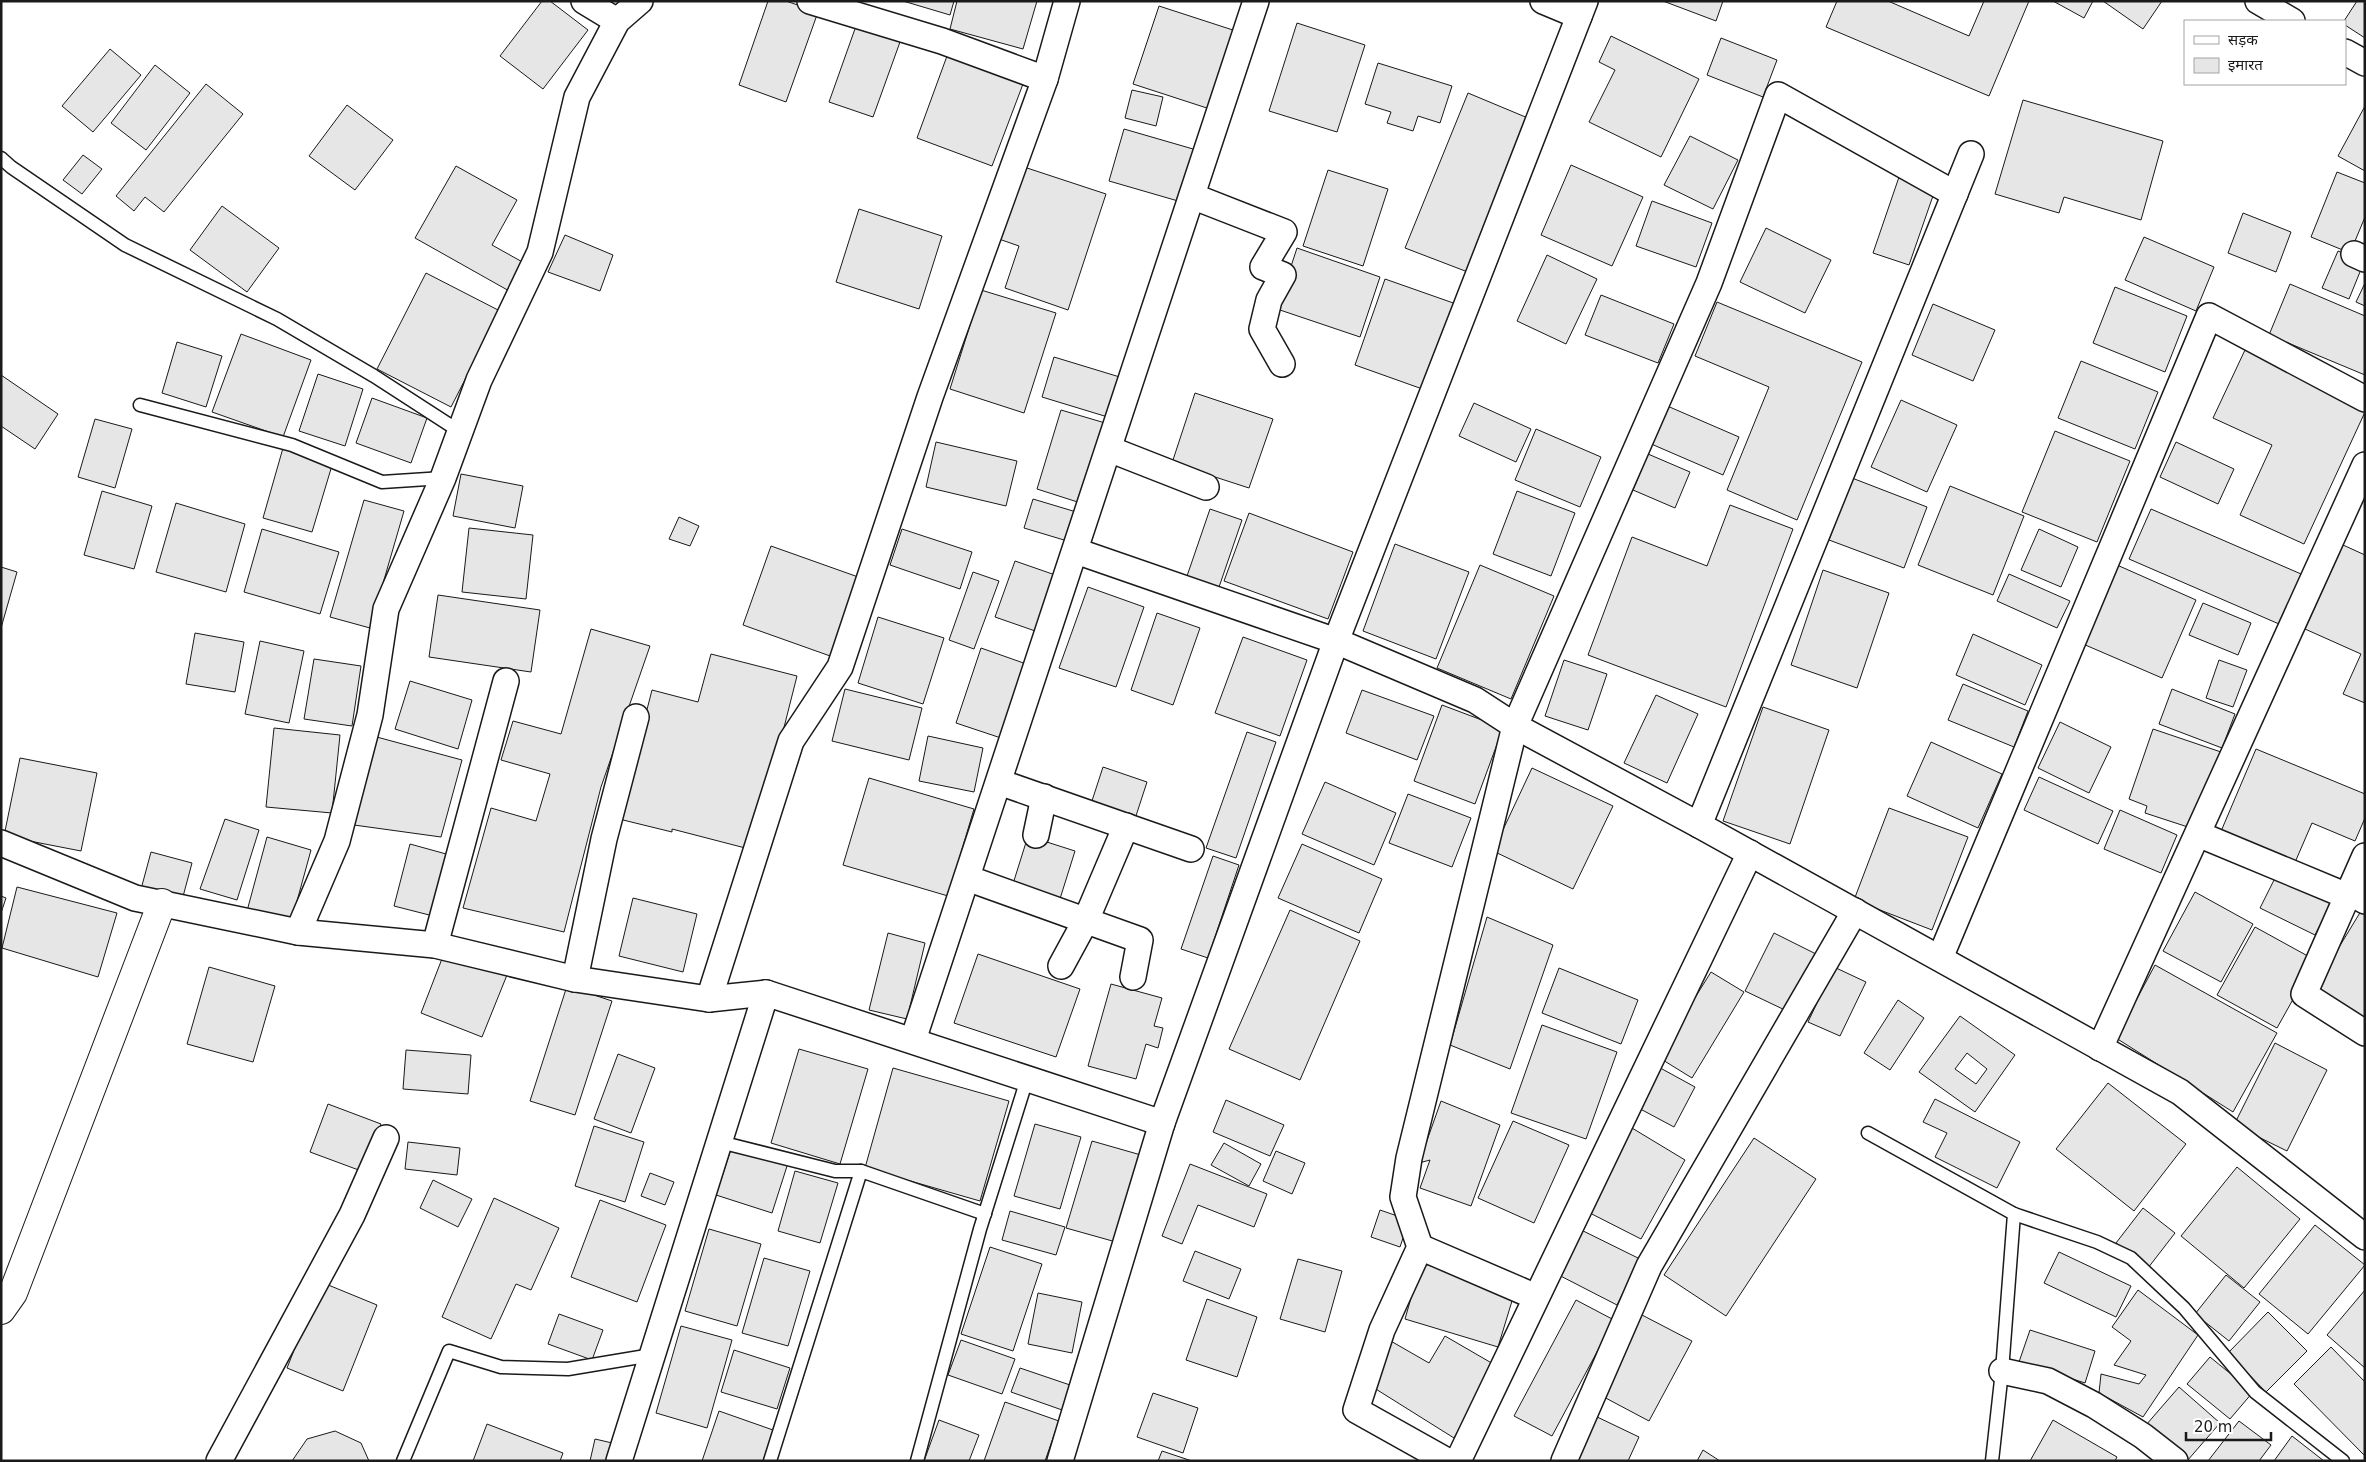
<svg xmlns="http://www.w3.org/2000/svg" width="2366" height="1462" viewBox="0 0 2366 1462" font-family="'DejaVu Sans','Noto Sans Devanagari',sans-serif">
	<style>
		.building { fill: #e6e6e6; stroke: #1a1a1a; fill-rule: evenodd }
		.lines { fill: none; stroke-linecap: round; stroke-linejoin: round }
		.service-casing { stroke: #1a1a1a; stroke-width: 15 }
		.minor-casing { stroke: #1a1a1a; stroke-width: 28 }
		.tertiary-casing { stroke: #1a1a1a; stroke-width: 30 }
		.service { stroke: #fff; stroke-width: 12 }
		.minor { stroke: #fff; stroke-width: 25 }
		.tertiary { stroke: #fff; stroke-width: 28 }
	</style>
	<rect width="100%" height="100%" fill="#fff"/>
	<g class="building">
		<path d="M542,1H550L588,30L543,89L500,56Z"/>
		<path d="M768,1H786L818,12L786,102L739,85Z"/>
		<path d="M903,1H954L950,15Z"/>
		<path d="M957,1H1037L1023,49L950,29Z"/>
		<path d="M1663,1H1723L1716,21Z"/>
		<path d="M1837,1H1888L1969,36L1984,1H2029L1989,96L1826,27Z"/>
		<path d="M2053,1H2093L2084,18Z"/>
		<path d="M2103,1H2162L2143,29Z"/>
		<path d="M2357,1H2365V38L2345,25L2344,21Z"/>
		<path d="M1159,6L1239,32L1213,110L1133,84Z"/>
		<path d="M1297,23L1365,45L1337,132L1269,111Z"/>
		<path d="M856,26L900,42L873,117L829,102Z"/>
		<path d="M1611,36L1699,79L1661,157L1589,122L1615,70L1599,62Z"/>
		<path d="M1721,38L1777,60L1763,97L1707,75Z"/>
		<path d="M110,49L141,75L93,132L62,106Z"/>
		<path d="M947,56L1023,84L992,166L917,138Z"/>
		<path d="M1378,63L1452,86L1440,123L1418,116L1413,131L1387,123L1391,112L1365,104Z"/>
		<path d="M155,65L190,93L146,150L111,123Z"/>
		<path d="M206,84L243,114L164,212L145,197L134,211L116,196Z"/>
		<path d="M1132,90L1163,97L1156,126L1125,118Z"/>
		<path d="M1468,93L1535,121L1473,274L1405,248Z"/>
		<path d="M2023,100L2163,141L2141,220L2064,197L2059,213L1995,194Z"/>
		<path d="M347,105L393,140L355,190L309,156Z"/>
		<path d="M2365,106V171L2338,156Z"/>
		<path d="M1124,129L1200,151L1185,203L1109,181Z"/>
		<path d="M1690,136L1738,160L1713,209L1664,185Z"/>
		<path d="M83,155L102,169L82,194L63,180Z"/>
		<path d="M1571,165L1643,197L1612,266L1541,235Z"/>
		<path d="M456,166L517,200L492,245L526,264L511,292L415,238Z"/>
		<path d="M1021,166L1106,194L1068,310L1005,288L1019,246L996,238Z"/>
		<path d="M1328,170L1388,189L1363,266L1303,246Z"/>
		<path d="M2337,172L2365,183V217L2350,253L2311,237Z"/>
		<path d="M1899,177L1935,190L1909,265L1873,253Z"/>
		<path d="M1652,201L1712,223L1696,267L1636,246Z"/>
		<path d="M222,206L279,248L247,292L190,250Z"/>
		<path d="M859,209L942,236L919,309L836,282Z"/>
		<path d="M2243,213L2291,232L2276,272L2228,253Z"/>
		<path d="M1766,228L1831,260L1805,313L1740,282Z"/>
		<path d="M565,235L613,255L600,291L548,272Z"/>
		<path d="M2144,237L2214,267L2196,311L2125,280Z"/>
		<path d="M1297,248L1380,277L1360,337L1277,309Z"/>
		<path d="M2338,251L2364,262L2349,299L2322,288Z"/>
		<path d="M1547,255L1597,279L1566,344L1517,321Z"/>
		<path d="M426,273L500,311L451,407L377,369Z"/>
		<path d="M1385,279L1459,305L1428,391L1355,365Z"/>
		<path d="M2365,283V306L2356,302Z"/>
		<path d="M2290,284L2365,316V375L2269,335Z"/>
		<path d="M2115,287L2187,316L2165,372L2093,343Z"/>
		<path d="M981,290L1056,313L1024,413L950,389Z"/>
		<path d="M1601,295L1674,324L1658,363L1585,335Z"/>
		<path d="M1717,302L1862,362L1797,520L1727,490L1769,387L1695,356Z"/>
		<path d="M1933,304L1995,330L1973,381L1912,355Z"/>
		<path d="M241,334L311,360L283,437L212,412Z"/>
		<path d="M177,342L222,356L206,407L162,393Z"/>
		<path d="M2245,350L2365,404V412L2304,544L2240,515L2272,445L2213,418Z"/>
		<path d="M1054,357L1123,378L1111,418L1042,397Z"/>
		<path d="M2081,361L2158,392L2135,449L2058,418Z"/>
		<path d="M318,374L363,389L345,446L299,431Z"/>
		<path d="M1,375L58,414L35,449L1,426Z"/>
		<path d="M1195,393L1273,419L1249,488L1172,463Z"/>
		<path d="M372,398L427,418L411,463L356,443Z"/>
		<path d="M1901,400L1957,425L1927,492L1871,467Z"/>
		<path d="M1474,403L1531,429L1516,462L1459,436Z"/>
		<path d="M1665,405L1739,437L1723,475L1649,443Z"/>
		<path d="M1061,410L1112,425L1087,505L1037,489Z"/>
		<path d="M95,419L132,429L115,488L78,477Z"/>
		<path d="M1536,429L1601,457L1580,507L1515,480Z"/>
		<path d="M2055,431L2130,461L2097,542L2022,512Z"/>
		<path d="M936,442L1017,461L1006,506L926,487Z"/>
		<path d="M2176,442L2234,469L2218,504L2160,477Z"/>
		<path d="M283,448L333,462L312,532L263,518Z"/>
		<path d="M1648,454L1690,472L1675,508L1633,490Z"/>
		<path d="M461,474L523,486L515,528L453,516Z"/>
		<path d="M1852,478L1927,507L1904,568L1829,540Z"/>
		<path d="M1950,486L2024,516L1993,595L1918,565Z"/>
		<path d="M102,491L152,506L134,569L84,555Z"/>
		<path d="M1517,491L1575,513L1551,576L1493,554Z"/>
		<path d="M1033,499L1083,514L1074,543L1024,528Z"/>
		<path d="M364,500L404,511L370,628L330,617Z"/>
		<path d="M176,503L245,524L226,592L156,572Z"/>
		<path d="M1730,505L1793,529L1726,707L1588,655L1632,537L1707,566Z"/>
		<path d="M1210,509L1242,520L1218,590L1186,579Z"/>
		<path d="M2151,509L2308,577L2286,627L2129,559Z"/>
		<path d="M1249,513L1353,552L1328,619L1224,581Z"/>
		<path d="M679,517L699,526L690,546L669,539Z"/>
		<path d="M469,528L533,535L526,599L462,592Z"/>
		<path d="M262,529L339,552L320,614L244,592Z"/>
		<path d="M902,529L972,552L960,589L890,565Z"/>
		<path d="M2039,529L2078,547L2061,587L2021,570Z"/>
		<path d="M1395,544L1469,572L1436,659L1363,631Z"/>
		<path d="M2343,545L2365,555V703L2343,694L2361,654L2305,629Z"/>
		<path d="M771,546L861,578L833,657L743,625Z"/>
		<path d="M1015,561L1061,577L1041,633L995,617Z"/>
		<path d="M1480,565L1554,596L1511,699L1437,668Z"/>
		<path d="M2117,565L2196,600L2162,678L2083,644Z"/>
		<path d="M1,567L17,572L1,628Z"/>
		<path d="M1823,570L1889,593L1857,688L1791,665Z"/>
		<path d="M973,572L999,581L974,649L949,640Z"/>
		<path d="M2009,574L2070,601L2057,628L1997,601Z"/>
		<path d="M1088,587L1144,607L1116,687L1059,668Z"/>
		<path d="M438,595L540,610L531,672L429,657Z"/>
		<path d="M2203,603L2251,623L2238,655L2189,635Z"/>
		<path d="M1157,613L1200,628L1173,705L1131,690Z"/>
		<path d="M878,617L944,638L923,704L858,683Z"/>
		<path d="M591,629L650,646L601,787L564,932L463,908L491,808L536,821L550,774L501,760L513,721L561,734Z"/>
		<path d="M195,633L244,642L235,692L186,684Z"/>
		<path d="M1973,634L2042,665L2025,705L1956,675Z"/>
		<path d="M1243,637L1307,660L1280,736L1215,713Z"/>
		<path d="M260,641L304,651L289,723L245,714Z"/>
		<path d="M981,648L1032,666L1007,740L956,723Z"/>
		<path d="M711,654L797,676L753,850L672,829V832L619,819L652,690L698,702Z"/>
		<path d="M314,659L361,666L352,726L304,719Z"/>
		<path d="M1564,660L1607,674L1588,730L1545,716Z"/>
		<path d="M2219,660L2247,670L2233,707L2206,698Z"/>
		<path d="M410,681L472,700L458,749L395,729Z"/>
		<path d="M1963,684L2028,711L2014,747L1948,720Z"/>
		<path d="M845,689L922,708L909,760L832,741Z"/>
		<path d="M2172,689L2235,714L2222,748L2159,724Z"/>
		<path d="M1362,690L1434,716L1417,760L1346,733Z"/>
		<path d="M1656,695L1698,714L1667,783L1624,763Z"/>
		<path d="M1442,705L1503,728L1475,804L1414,781Z"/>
		<path d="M1763,707L1829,730L1790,844L1723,821Z"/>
		<path d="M2060,722L2111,747L2089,793L2038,768Z"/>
		<path d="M274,728L340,735L332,813L266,807Z"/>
		<path d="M2153,729L2221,752L2194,829L2145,813L2147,806L2129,799Z"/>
		<path d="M1247,732L1276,742L1236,858L1206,848Z"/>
		<path d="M373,736L462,760L441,837L354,825Z"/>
		<path d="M928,736L983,748L974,792L919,781Z"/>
		<path d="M1931,742L2002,774L1978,828L1907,796Z"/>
		<path d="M2256,749L2365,794V818L2355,841L2312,823L2293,867L2219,836Z"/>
		<path d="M20,758L97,773L81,851L4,836Z"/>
		<path d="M1103,767L1147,782L1133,825L1089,810Z"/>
		<path d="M1532,768L1613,806L1573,889L1493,851Z"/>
		<path d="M2039,777L2113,811L2098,844L2024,810Z"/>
		<path d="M869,778L974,809L948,896L843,865Z"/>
		<path d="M1325,782L1396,813L1374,865L1302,834Z"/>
		<path d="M1408,794L1471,818L1452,867L1389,843Z"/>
		<path d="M1889,808L1968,837L1932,930L1854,900Z"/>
		<path d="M2120,810L2177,835L2161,873L2104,849Z"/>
		<path d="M225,819L259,830L237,900L200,889Z"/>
		<path d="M1028,836L1075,851L1059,902L1012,887Z"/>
		<path d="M267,837L311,850L291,923L247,911Z"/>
		<path d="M410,844L457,857L441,918L394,906Z"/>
		<path d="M1302,844L1382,879L1359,933L1278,898Z"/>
		<path d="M151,852L192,863L181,904L140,893Z"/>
		<path d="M1213,856L1239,865L1208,958L1181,949Z"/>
		<path d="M2277,874L2332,902L2315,935L2260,908Z"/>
		<path d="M17,887L117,913L98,977L2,948Z"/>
		<path d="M2195,892L2253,924L2221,982L2163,951Z"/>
		<path d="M1,896L6,898L1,913Z"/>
		<path d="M633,898L697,914L683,972L619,956Z"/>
		<path d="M1290,910L1360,941L1300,1080L1229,1049Z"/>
		<path d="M2361,911L2365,913V1021L2313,990Z"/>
		<path d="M1487,917L1553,945L1510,1069L1450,1045Z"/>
		<path d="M2255,927L2315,960L2277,1028L2217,995Z"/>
		<path d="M888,933L925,943L907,1019L869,1010Z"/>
		<path d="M1774,933L1818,955L1789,1012L1745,991Z"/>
		<path d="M445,951L507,975L482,1037L421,1013Z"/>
		<path d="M978,954L1080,989L1056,1057L954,1023Z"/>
		<path d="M2155,965L2277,1033L2233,1112L2116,1038Z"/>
		<path d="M209,967L275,986L253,1062L187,1044Z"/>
		<path d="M1834,967L1866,982L1840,1036L1808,1022Z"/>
		<path d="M1559,968L1638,1000L1621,1044L1542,1013Z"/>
		<path d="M1711,972L1744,992L1692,1078L1658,1057Z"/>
		<path d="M1111,984L1162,998L1154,1026L1163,1028L1158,1048L1146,1044L1136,1079L1088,1066Z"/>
		<path d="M567,986L612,1001L575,1115L530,1101Z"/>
		<path d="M1898,1000L1924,1018L1890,1070L1864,1053Z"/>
		<path d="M1960,1016L2015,1055L1975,1112L1919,1072ZM1967,1053L1987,1069L1976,1084L1955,1069Z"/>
		<path d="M1542,1025L1617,1052L1586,1139L1511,1113Z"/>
		<path d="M2275,1043L2327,1070L2287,1151L2234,1125Z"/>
		<path d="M799,1049L868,1069L840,1164L771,1143Z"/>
		<path d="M406,1050L471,1055L468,1094L403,1089Z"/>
		<path d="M618,1054L655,1068L631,1133L594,1119Z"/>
		<path d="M1653,1064L1695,1087L1674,1127L1631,1104Z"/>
		<path d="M893,1068L1009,1101L980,1201L865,1168Z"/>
		<path d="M2108,1083L2186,1144L2134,1211L2056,1149Z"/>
		<path d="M1935,1099L2020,1142L1997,1188L1935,1157L1947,1133L1923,1122Z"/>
		<path d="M1226,1100L1284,1125L1270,1156L1213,1132Z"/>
		<path d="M1441,1101L1500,1125L1471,1206L1420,1188L1430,1160L1419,1163Z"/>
		<path d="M328,1104L381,1124L364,1172L310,1152Z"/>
		<path d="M1513,1121L1569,1145L1534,1223L1478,1198Z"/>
		<path d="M1035,1124L1081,1137L1060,1209L1014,1196Z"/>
		<path d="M1627,1125L1685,1160L1641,1239L1584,1210Z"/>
		<path d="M594,1126L644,1142L625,1202L575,1186Z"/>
		<path d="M1754,1138L1816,1179L1726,1316L1664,1275Z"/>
		<path d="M1092,1141L1141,1155L1116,1242L1066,1228Z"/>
		<path d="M408,1142L460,1148L457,1175L405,1169Z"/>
		<path d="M1224,1143L1261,1164L1249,1186L1211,1165Z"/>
		<path d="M732,1146L788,1163L772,1213L716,1195Z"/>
		<path d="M1276,1151L1305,1163L1292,1194L1263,1181Z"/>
		<path d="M1190,1164L1267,1194L1254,1227L1198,1205L1182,1244L1162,1236Z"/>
		<path d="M2237,1167L2300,1219L2244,1288L2181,1236Z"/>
		<path d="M795,1171L838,1183L820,1243L778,1231Z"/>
		<path d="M650,1173L674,1182L665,1205L641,1196Z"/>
		<path d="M433,1180L472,1199L458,1227L420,1208Z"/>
		<path d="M494,1198L559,1228L531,1290L516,1284L491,1339L442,1317Z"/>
		<path d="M600,1200L666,1225L637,1302L571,1277Z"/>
		<path d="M2143,1208L2175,1233L2148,1268L2116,1243Z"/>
		<path d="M1380,1210L1409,1220L1400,1247L1371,1237Z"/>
		<path d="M1010,1211L1065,1227L1056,1255L1002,1240Z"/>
		<path d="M1569,1224L1640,1259L1617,1305L1547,1269Z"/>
		<path d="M2315,1225L2365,1265L2308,1334L2259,1294Z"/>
		<path d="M709,1229L761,1244L737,1326L685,1311Z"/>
		<path d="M990,1247L1042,1264L1013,1351L961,1334Z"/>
		<path d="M1195,1251L1241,1269L1229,1299L1183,1281Z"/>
		<path d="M2059,1252L2131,1286L2116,1317L2044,1283Z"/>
		<path d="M764,1258L810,1271L788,1346L742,1333Z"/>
		<path d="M1298,1259L1342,1271L1325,1332L1280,1319Z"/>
		<path d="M1421,1263L1515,1291L1498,1347L1405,1319Z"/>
		<path d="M2226,1275L2260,1302L2229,1341L2195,1314Z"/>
		<path d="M321,1282L377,1305L343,1391L287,1368Z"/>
		<path d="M2138,1290L2198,1335L2143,1417L2099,1393L2101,1374L2139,1384L2146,1375L2114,1365L2131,1341L2112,1327Z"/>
		<path d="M2365,1290V1368L2327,1335Z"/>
		<path d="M1038,1293L1082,1302L1072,1353L1028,1344Z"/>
		<path d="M1207,1299L1257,1317L1237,1377L1186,1360Z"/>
		<path d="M1576,1300L1614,1320L1552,1436L1514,1416Z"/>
		<path d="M2268,1312L2307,1351L2266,1392L2228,1353Z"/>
		<path d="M559,1314L603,1330L592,1360L548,1344Z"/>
		<path d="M1642,1315L1692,1341L1649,1421L1600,1395Z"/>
		<path d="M681,1326L732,1340L707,1428L656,1413Z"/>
		<path d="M2030,1330L2095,1351L2085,1383L2019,1362Z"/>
		<path d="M1445,1336L1495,1365L1454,1438L1371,1386L1387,1356H1381L1389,1340L1429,1363Z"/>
		<path d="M961,1340L1015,1359L1002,1394L948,1375Z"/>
		<path d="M2331,1347L2365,1382V1456L2294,1384Z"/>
		<path d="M734,1350L790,1368L777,1409L721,1392Z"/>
		<path d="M2210,1357L2253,1392L2230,1419L2187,1384Z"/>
		<path d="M1020,1368L1073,1386L1065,1411L1011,1392Z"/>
		<path d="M2179,1387L2220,1423L2187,1461L2146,1425Z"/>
		<path d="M1153,1393L1198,1408L1183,1453L1137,1437Z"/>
		<path d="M1005,1402L1059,1421L1045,1461H984Z"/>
		<path d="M719,1411L773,1430L763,1461H702Z"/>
		<path d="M1593,1415L1639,1437L1628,1461H1572Z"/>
		<path d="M939,1420L979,1435L969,1461H924Z"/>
		<path d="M2053,1420L2117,1457L2115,1461H2030Z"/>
		<path d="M2239,1421L2271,1445L2259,1461H2208Z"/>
		<path d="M487,1424L563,1453L560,1461H473Z"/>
		<path d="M335,1431L361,1443L369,1461H292L307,1439Z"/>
		<path d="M2292,1436L2324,1461H2274Z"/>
		<path d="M595,1439L621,1445L618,1461H590Z"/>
		<path d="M1703,1450L1720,1461H1697Z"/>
		<path d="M1162,1451L1192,1461H1158Z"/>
	</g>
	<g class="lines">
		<g class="service-casing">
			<g id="service">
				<path d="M1,158L11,167L125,245L277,319L374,376L459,431"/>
				<path d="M140,405L292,445L382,482L443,478"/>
				<path d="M1868,1133L2014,1214L2002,1371L1992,1461"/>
				<path d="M720,1142L835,1171H861L985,1214"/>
				<path d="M2014,1214L2097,1242L2131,1258L2184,1308L2255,1392L2343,1461"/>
				<path d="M403,1461L449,1351L501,1367L568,1369L652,1355"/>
				<path d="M770,1461L861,1171"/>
				<path d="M917,1461L980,1229L1027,1079"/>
			</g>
		</g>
		<g class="minor-casing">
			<g id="minor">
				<path d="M584,1L617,21"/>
				<path d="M810,1L942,41L1045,79"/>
				<path d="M1543,1L1579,16"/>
				<path d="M2258,1L2292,21"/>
				<path d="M2345,52L2365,63"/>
				<path d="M1192,196L1284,232L1263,267L1283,275L1269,300L1262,329L1282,364"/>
				<path d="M2354,254L2365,259"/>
				<path d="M1109,449L1206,487"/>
				<path d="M1076,551L1336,641L1475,700L1515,726L1699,825L2180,1092L2365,1237"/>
				<path d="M999,782L1191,849"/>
				<path d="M1699,825L1971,154"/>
				<path d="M2198,834L2347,896L2360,898L2365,901"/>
				<path d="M1036,835L1044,797"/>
				<path d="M1,843L135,898L298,932L435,945L575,979L709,999L766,993L1162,1123"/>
				<path d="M2365,856L2304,994L2365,1033"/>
				<path d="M967,878L1140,940L1133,977"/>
				<path d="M298,932L337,841L370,715L386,609L443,478L479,380L540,252L577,97L617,21L640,1"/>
				<path d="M435,945L506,681"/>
				<path d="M1940,958L2209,316L2365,399"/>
				<path d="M1061,966L1086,920L1126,826"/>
				<path d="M575,979L604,839L636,717"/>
				<path d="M709,999L791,741L840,667L930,397L1045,79L1067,1"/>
				<path d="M913,1040L1256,1"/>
				<path d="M2100,1048L2365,465"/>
				<path d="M1420,1247L1536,1297"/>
				<path d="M2002,1371L2048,1381L2094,1405L2143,1436L2175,1461"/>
				<path d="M219,1461L352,1215L386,1138"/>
				<path d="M619,1461L766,993"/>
				<path d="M1060,1461L1162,1123L1336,641L1585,1"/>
				<path d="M1447,1461L1356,1410L1382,1330L1420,1247L1403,1197L1409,1158L1515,726L1709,283L1778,95L1955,194"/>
				<path d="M1458,1461L1750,853"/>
				<path d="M1564,1461L1649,1266L1855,911"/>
			</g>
		</g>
		<g class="tertiary-casing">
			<path id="tertiary" d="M1,1310L13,1293L162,903"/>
		</g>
		<use href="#service" class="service"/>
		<use href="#minor" class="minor"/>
		<use href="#tertiary" class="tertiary"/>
	</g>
	<rect width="2366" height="1462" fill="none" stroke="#1a1a1a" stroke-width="5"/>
	<rect x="2184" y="20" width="162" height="65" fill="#ffffff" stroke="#a3a3a3"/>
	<rect x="2194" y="36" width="25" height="8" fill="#ffffff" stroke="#a3a3a3"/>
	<text x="2228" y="45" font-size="15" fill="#1a1a1a">सड़क</text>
	<rect x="2194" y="58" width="25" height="15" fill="#e6e6e6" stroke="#a3a3a3"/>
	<text x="2228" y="70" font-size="15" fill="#1a1a1a">इमारत</text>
	<path d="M2186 1432v8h85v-8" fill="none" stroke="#1a1a1a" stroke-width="2.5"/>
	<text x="2194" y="1432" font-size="15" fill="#1a1a1a" stroke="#ffffff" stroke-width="4" paint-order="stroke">20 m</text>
</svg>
